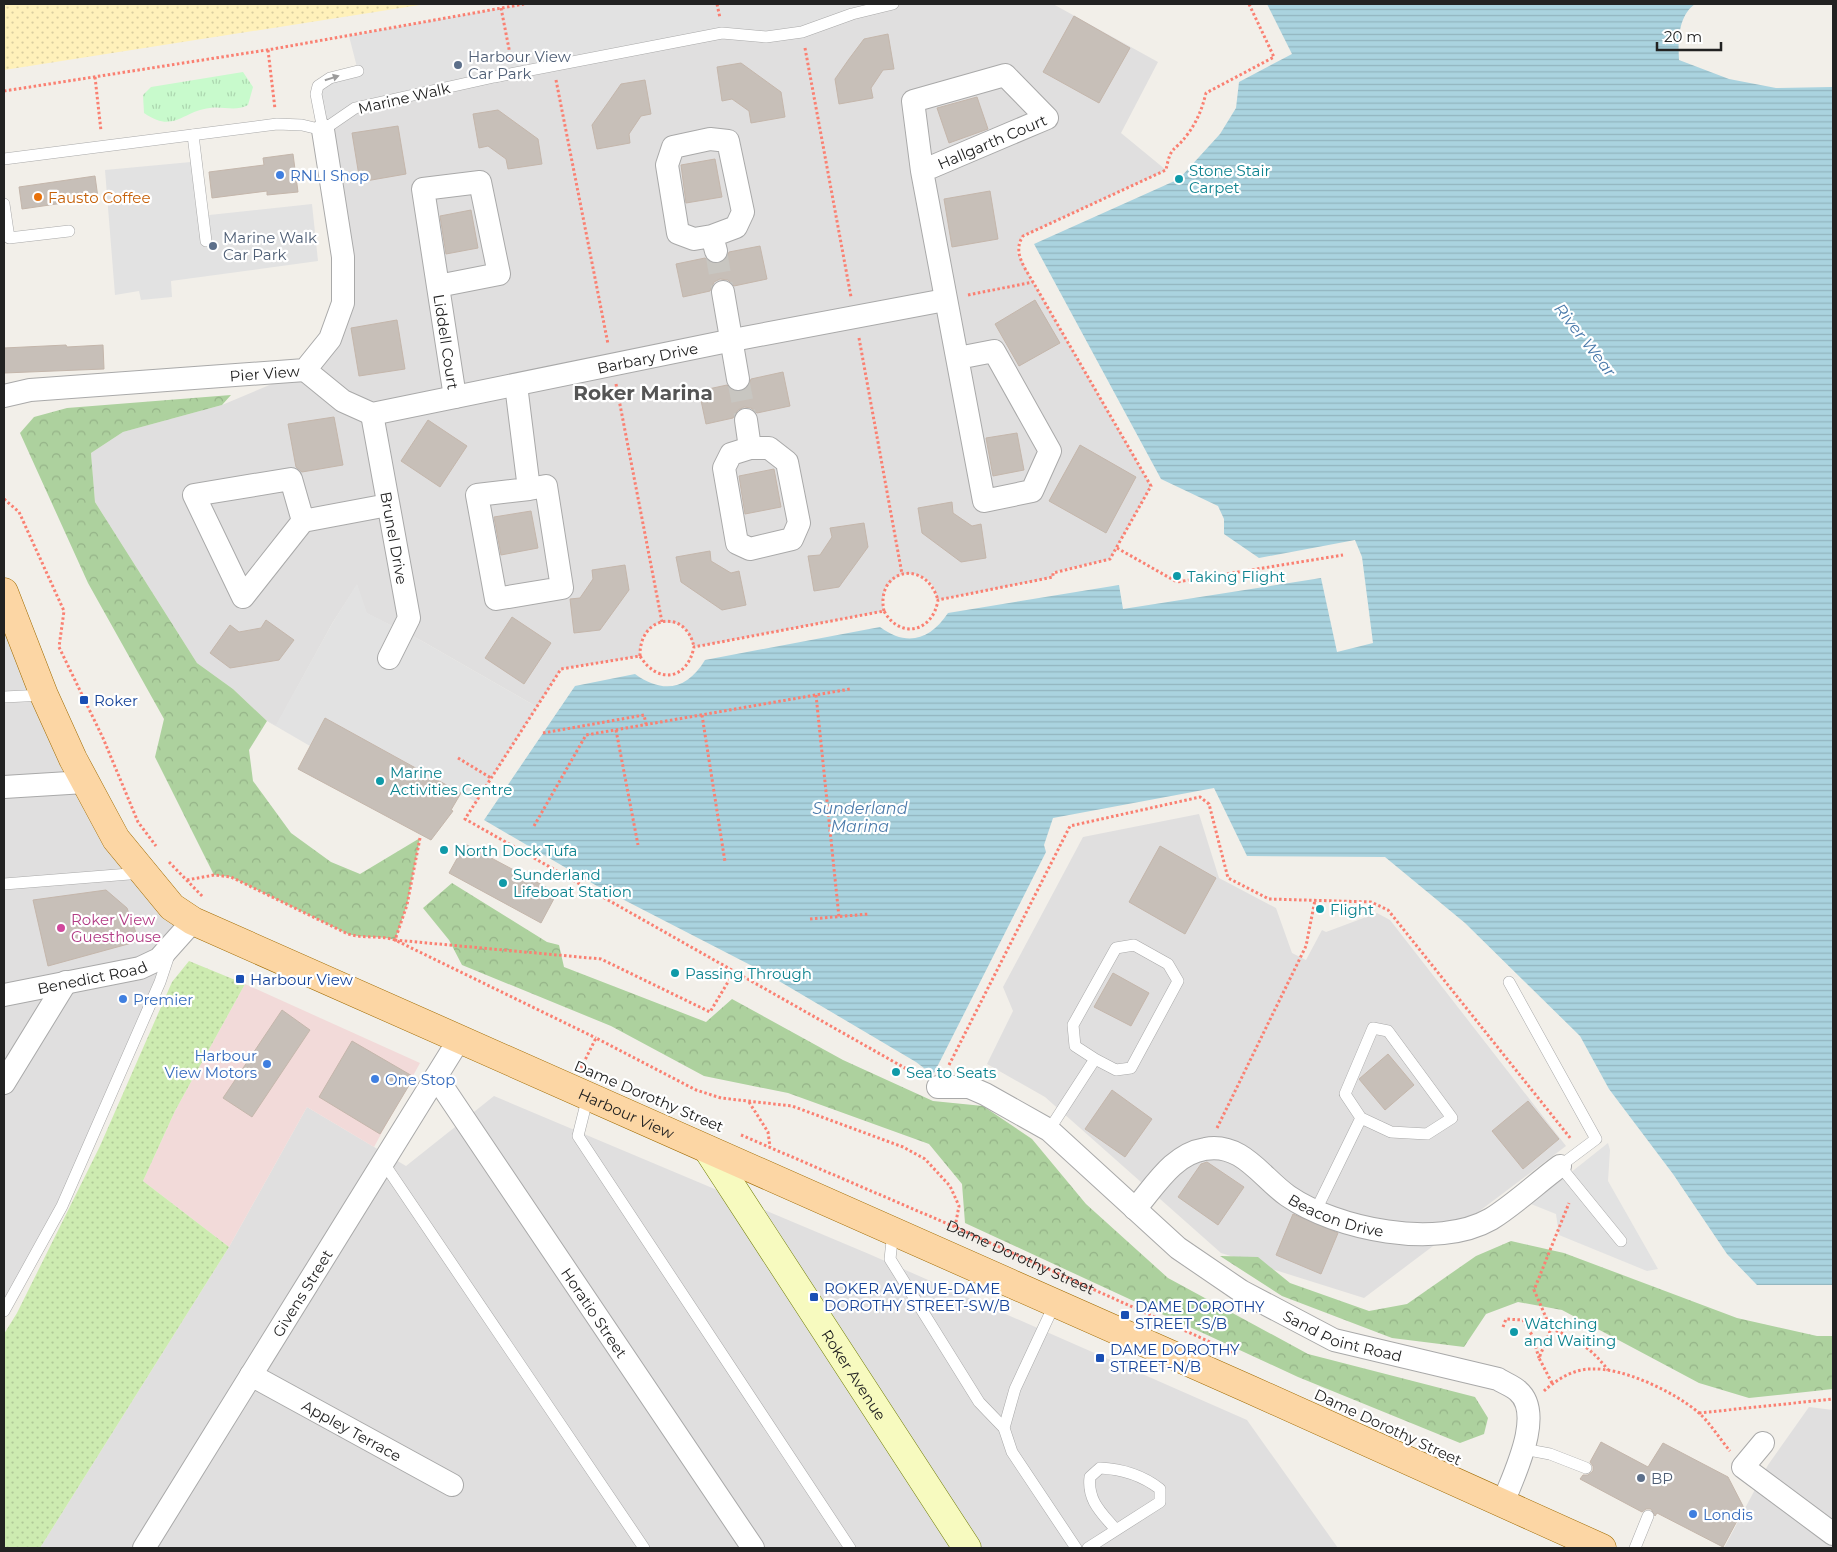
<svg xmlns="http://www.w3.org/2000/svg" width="1837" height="1552" viewBox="0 0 1837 1552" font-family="Montserrat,sans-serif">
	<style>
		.residential { fill: #e0dfdf }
		.commercial { fill: #f2dad9 }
		.grass { fill: url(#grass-dots) }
		.forest { fill: url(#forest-crowns) }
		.sand { fill: url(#sand-dots) }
		.park { fill: url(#park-tufts) }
		.parking { fill: #e2e2e2 }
		.water { fill: url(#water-rules) }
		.building { fill: #c7bfb8; stroke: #c4b6ab }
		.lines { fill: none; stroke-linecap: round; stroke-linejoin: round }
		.street-tunnel { stroke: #c8c6c1; stroke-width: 22; stroke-dasharray: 22 11; stroke-linecap: butt }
		.lane-casing { stroke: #a9a9a9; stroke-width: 12 }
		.street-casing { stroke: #a9a9a9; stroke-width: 24 }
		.secondary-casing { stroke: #707d05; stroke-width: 29 }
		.primary-casing { stroke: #a06b00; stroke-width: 29 }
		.path { stroke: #fa8072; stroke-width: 3; stroke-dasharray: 2.5 2.5; stroke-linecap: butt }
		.lane { stroke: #fff; stroke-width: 11 }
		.street { stroke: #fff; stroke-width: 22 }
		.secondary { stroke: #f7fabf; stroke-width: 28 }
		.primary { stroke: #fcd6a4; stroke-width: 28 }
		.oneway { fill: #9c9c9c }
		.service-dot { fill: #5c6f8a; stroke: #fff; stroke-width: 2 }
		.shop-dot { fill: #3f7fe0; stroke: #fff; stroke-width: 2 }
		.culture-dot { fill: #0f9aa8; stroke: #fff; stroke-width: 2 }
		.food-dot { fill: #e8710a; stroke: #fff; stroke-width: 2 }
		.transit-dot { fill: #1a4fb4; stroke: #fff; stroke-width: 2 }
		.hotel-dot { fill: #d1479c; stroke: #fff; stroke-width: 2 }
		.labels { text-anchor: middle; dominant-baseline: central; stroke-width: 4.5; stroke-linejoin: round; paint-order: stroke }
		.service-label { font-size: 15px; fill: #4e5e75; stroke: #fff; text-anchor: start }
		.street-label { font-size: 15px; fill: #222; stroke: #fff }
		.culture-label { font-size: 15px; fill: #0d838f; stroke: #fff; text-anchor: start }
		.shop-label { font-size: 15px; fill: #366cbe; stroke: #fff; text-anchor: start }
		.food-label { font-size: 15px; fill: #c56008; stroke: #fff; text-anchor: start }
		.transit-label { font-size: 15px; fill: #164399; stroke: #fff; text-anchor: start }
		.hotel-label { font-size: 15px; fill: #b23c85; stroke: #fff; text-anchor: start }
		.water-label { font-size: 16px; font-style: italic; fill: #4a7aab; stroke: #fff }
		.district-label { font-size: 20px; font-weight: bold; fill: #555; stroke: #fff }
	</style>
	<defs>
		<pattern id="grass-dots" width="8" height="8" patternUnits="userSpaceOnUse" patternTransform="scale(1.25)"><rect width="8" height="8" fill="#cdebb0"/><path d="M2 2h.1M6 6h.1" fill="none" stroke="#b0c997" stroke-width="1.8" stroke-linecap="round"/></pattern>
		<pattern id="forest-crowns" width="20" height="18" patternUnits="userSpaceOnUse" patternTransform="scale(1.25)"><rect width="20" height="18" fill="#add19e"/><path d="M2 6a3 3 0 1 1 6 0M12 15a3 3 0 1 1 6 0" fill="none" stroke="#95b388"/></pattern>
		<pattern id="sand-dots" width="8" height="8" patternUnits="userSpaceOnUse" patternTransform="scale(1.25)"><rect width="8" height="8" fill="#fff1ba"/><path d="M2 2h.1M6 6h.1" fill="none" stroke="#dacea0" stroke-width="1.8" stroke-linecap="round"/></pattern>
		<pattern id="park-tufts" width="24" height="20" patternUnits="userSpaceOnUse" patternTransform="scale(1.25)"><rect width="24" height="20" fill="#c8facc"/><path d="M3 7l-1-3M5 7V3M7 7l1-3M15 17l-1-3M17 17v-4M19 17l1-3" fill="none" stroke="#acd6af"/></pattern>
		<pattern id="water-rules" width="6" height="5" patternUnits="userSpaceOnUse" patternTransform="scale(1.25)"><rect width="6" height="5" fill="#aad3df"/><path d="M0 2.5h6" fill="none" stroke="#92b5bf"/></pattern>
	</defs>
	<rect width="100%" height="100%" fill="#f2efe9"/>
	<g class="residential">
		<path d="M894,4H1053L1158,62L1121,133L1166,170L1023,236L1018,243L1017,252L1033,282L1151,486L1110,559L1053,572V577L938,600L934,587L927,579L915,574H902L894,579L885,588L882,603L884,611L694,647L687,631L679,624L662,622L655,624L643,635L640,644V656L561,669L537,707L422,641L366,613L357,585L333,622L276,726L267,721L233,689L197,663L95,502L91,453L123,432L222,405L305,370L343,303L323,130L355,108Z"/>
		<path d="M4,592L73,759L193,921L174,942L62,1206L4,1311Z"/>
		<path d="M1199,814L1219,878L1276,908L1292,953L1306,960L1322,930L1326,932L1377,913L1390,920L1566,1146L1364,1298L1221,1253L1045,1097L987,1064L1013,1011L1003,987L1083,837Z"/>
		<path d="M494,1096L869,1254L1247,1420L1338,1548H40L229,1247L307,1107L406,1166Z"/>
		<path d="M1809,1407L1833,1410V1548H1724L1768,1465Z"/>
	</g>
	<path class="commercial" d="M245,984L420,1063L374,1147L307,1107L229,1247L143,1181L175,1111Z"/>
	<path class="grass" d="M189,961L245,984L175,1111L143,1181L229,1247L40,1548H4V1334L17,1313L100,1146L172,982Z"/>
	<g class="forest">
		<path d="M231,395L222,405L123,432L91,453L95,502L197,663L233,689L267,721L249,750L253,781L291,833L331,862L360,874L420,838L407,905L395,940C380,935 364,939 348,934L231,877L214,875L155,757L164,719L88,583L20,433L34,417L67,408Z"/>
		<path d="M452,883L547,942L559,945L564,967L706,1022L732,999L843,1060L933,1101L983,1106L1032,1139L1086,1204L1168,1278L1308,1354L1475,1397L1488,1418L1484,1434L1460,1443L1298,1377L965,1223L962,1184L929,1144L788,1093L704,1076L611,1026L462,965L449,940L423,908Z"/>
		<path d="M1511,1241L1564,1253L1737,1318L1817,1336H1833V1389L1749,1398L1699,1383L1562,1310L1518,1302L1486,1314L1464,1347L1392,1338L1282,1296L1220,1256L1258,1257L1290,1283L1369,1311L1407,1304L1476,1256Z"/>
	</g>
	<path class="sand" d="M4,4H426L4,70Z"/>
	<path class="park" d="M243,72L253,87L248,105C235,112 224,106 210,108C182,111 174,134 144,113L143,95L151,87Z"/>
	<g class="parking">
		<path d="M524,4H894L802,32L722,33L355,108L323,130L318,86L358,71L349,36Z"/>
		<path d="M191,162L200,216L312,204L318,261L171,281L172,297L141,300L139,291L115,295L105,170Z"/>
		<path d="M357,584L367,613L422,641L537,707L476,802L325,718L310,746L267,721L276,725L333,622Z"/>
		<path d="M1608,1143L1610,1150L1608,1181L1658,1269L1647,1271L1559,1235L1556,1214L1531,1204Z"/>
	</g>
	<path class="water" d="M1267,4H1695C1678,16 1678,41 1679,60L1729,79L1776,88L1832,87L1833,78V1285H1757L1727,1254L1673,1174L1609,1089L1580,1036L1465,923L1385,857L1247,856L1214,788L1053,818L1044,845L1046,852L933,1075L916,1062L762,971L597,886L484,820L575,686L635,674C663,694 687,690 705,660L880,627C907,647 930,640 948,613L1119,585L1123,609L1321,578L1337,652L1373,643L1362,557L1355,540L1259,558L1224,534V519L1218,506L1161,479L1034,244L1179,179L1220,134L1236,108L1239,82L1292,54Z"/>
	<g class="building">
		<path d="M1074,16L1130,48L1099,103L1043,72Z"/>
		<path d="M888,34L894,69L883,70L871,88L873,98L839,104L835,79L849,59L864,39Z"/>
		<path d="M741,63L781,92L785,117L751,123L749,111L732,99L722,101L717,67Z"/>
		<path d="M645,80L651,114L641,116L629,134L630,143L597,149L592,125L607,104L621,84Z"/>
		<path d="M977,97L988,129L949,143L937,108Z"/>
		<path d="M498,110L538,139L542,164L508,169L506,159L488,146L479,148L473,114Z"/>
		<path d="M398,126L406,174L360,182L352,133Z"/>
		<path d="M293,154L298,192L267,195V191L212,198L209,172L264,165L263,158Z"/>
		<path d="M715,159L722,197L686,203L681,165Z"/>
		<path d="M95,176L98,198L22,209L19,187Z"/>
		<path d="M990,191L998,239L952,247L944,199Z"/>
		<path d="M471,210L478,248L446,254L440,216Z"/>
		<path d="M760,246L767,279L734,286L728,280L720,279L714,282L710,291L683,297L676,264L705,258L712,263L719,264L726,260L729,252Z"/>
		<path d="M1035,300L1060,343L1019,366L995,324Z"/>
		<path d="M397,320L405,369L359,376L351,328Z"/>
		<path d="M66,345L67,347L103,345L104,369L4,373V348Z"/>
		<path d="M783,372L790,406L757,413L751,408L744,407L738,410L733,418L706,424L699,391L727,385L733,391L741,392L747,389L751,379Z"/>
		<path d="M334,417L343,465L302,472L296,467L288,424Z"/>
		<path d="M428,420L467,446L440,487L401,461Z"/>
		<path d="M1017,433L1024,470L993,476L986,438Z"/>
		<path d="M1080,445L1136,477L1106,533L1049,501Z"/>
		<path d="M774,469L781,507L745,514L739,476Z"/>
		<path d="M952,502L953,513L972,526L981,524L986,558L961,562L922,533L918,508Z"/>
		<path d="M531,511L538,548L501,555L494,517Z"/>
		<path d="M864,523L868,547L839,587L814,591L808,556L820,555L832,537L830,528Z"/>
		<path d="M710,551L711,561L731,573L739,571L746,605L722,610L681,582L676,557Z"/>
		<path d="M625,565L629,590L600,630L574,633L570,599L580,598L593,579L592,570Z"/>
		<path d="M512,617L551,643L524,684L485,658Z"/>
		<path d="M266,620L294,640L279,660L230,668L210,653L230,625L239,632L261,628Z"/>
		<path d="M325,718L461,793L451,810L453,811L431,840L298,769Z"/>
		<path d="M465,844L557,893L541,923L449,873Z"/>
		<path d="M1160,846L1216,878L1185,934L1129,902Z"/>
		<path d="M106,890L127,908L139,941L48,966L33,900Z"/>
		<path d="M1113,973L1149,993L1131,1026L1094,1007Z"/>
		<path d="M282,1010L310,1030L252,1117L223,1098Z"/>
		<path d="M352,1041L414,1077L380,1134L319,1097Z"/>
		<path d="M1388,1054L1414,1085L1385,1110L1359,1079Z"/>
		<path d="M1112,1090L1152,1119L1125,1157L1085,1129Z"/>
		<path d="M1528,1101L1559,1139L1523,1169L1492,1131Z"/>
		<path d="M1207,1162L1244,1187L1218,1225L1178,1197L1201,1164Z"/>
		<path d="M1293,1214L1338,1233L1321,1274L1276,1255Z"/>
		<path d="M1601,1442L1648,1467L1663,1443L1728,1477L1744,1508L1723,1547L1657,1513L1655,1516L1651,1509H1646L1642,1512L1580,1479L1583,1475H1588L1593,1471V1466L1590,1462Z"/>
	</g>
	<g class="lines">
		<g class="street-tunnel">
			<path d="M716,251L723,292"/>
			<path d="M738,379L746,420"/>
		</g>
		<g class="lane-casing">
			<g id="lane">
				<path d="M323,130L316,94L318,86L330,78L358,71"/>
				<path d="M193,135L206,241"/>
				<path d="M4,159L277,124L302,125L323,130L355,108L494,77L722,33L766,37L802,32L852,14L893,4"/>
				<path d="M4,204L9,238L69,231"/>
				<path d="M4,697L44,695"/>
				<path d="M4,884L142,873"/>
				<path d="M1509,982L1596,1139L1560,1166L1621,1241"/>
				<path d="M588,1096L578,1136L850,1548"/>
				<path d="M1049,1130L1095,1059L1075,1046L1073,1025L1116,948L1134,945L1168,964L1178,981L1131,1068L1116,1070L1095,1059"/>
				<path d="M383,1162L644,1548"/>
				<path d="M1316,1210L1361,1118L1345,1094L1373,1028L1388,1031L1452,1118L1427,1134L1391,1132L1361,1118"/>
				<path d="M893,1232L890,1259L979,1402L1004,1428"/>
				<path d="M1055,1303L1015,1389L1004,1428L1012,1452L1076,1548"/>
				<path d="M4,1311L62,1206L160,982L169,955"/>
				<path d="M1523,1449L1550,1454L1586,1468"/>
				<path d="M1088,1548L1160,1502V1489C1142,1475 1123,1469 1100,1468L1090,1477C1087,1501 1102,1513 1116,1530"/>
				<path d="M1635,1548L1648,1516"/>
			</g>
		</g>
		<g class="street-casing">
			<g id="street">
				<path id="s2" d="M922,171L1047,118L1005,75L913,101L922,171L984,501L1032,491L1050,451L994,351L958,358"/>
				<path d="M712,236L736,227L743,212L728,141L710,139L673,147L667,165L678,233L694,239L712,236L716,251"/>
				<path id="s3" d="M438,286L499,274L480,182L423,189L455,397"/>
				<path d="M723,292L738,379"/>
				<path id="s4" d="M305,370L343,401L372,414L733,340L945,300"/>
				<path d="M516,385L529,489L546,486L562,588L496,599L477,495L529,489"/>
				<path id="s5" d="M4,396L30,390L305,370L330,339L343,303V257L323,130"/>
				<path id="s6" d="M372,414L409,618L389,658"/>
				<path d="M746,420L750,448"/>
				<path d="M750,448H769L787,462L799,523L792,539L750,549L737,543L724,468L731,454Z"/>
				<path d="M303,521L291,479L194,495L243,597L303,521L388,505"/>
				<path d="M4,787L85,782"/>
				<path id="s7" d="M4,995L140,968L159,959L193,921"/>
				<path id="s8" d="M436,1077L753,1548"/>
				<path d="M4,1083L66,982"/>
				<path id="s9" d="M938,1087H969L985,1094L1049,1130L1178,1248L1241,1291L1334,1340L1498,1379C1504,1383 1513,1386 1518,1391C1545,1414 1513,1476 1503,1503"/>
				<path id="s10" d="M1135,1209C1155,1186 1173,1154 1205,1149C1242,1142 1262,1178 1288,1196C1336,1229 1437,1250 1491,1219C1515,1204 1537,1183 1560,1166"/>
				<path id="s11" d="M251,1375L452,1485"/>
				<path d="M1763,1443L1743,1467L1833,1534"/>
				<path id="s12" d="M144,1548L460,1038"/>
			</g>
		</g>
		<g class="secondary-casing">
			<g id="secondary">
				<path id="s13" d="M708,1150L967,1548"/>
			</g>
		</g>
		<g class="primary-casing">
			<g id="primary">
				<path id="s14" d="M4,592L44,695L73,759L116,839L172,907L193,921L1249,1389L1602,1548"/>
			</g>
		</g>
		<g class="path">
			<path d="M717,4L720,18"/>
			<path d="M501,8L511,59"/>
			<path d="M805,48L851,297"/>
			<path d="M268,50L275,109"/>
			<path d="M95,77L101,131"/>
			<path d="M556,80L608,344"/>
			<path d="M4,91L273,49L524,4"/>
			<path d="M968,295L1033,282"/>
			<path d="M859,338L902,574"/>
			<path d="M616,384L662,622"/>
			<path d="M4,499L19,512L64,611L59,647L103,738L138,822L156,846"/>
			<path d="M1117,548L1177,582L1343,555"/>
			<path d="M884,611C875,570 925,557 938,600"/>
			<path d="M640,656C639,615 686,608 694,647"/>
			<path d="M816,695L839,917"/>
			<path d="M702,715L725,862"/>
			<path d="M616,730L638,845"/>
			<path d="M543,733L644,715L646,724"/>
			<path d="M458,758L491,778"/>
			<path d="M534,826L586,735L850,689"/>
			<path d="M420,838L407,905L395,940L601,959L710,1012L734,972"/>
			<path d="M169,862L203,897"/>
			<path d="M187,880L214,875L231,877L348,934C364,939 380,935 395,940L596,1038"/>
			<path d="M810,919L869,914"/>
			<path d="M949,1065L1070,826L1200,797L1209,804L1228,878L1269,899L1371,902L1388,910L1571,1139"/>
			<path d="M581,1068L596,1038L696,1090L721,1098L792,1106L903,1147L925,1159L950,1186L959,1206L955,1227"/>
			<path d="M919,1076L465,819L561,669L640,656C657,684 687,681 694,647L884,611C900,640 933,632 938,600L1053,577V573L1110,559L1151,486L1033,282C1025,268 1012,252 1023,236L1166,170C1171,144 1174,153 1187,135C1197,122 1202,109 1206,93L1274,57L1249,4"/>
			<path d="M749,1102L768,1132L770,1147"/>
			<path d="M1217,1128L1306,946L1315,900"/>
			<path id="s1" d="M741,1135L955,1227L1239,1355"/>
			<path d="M1503,1327L1506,1319L1523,1320L1532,1335L1539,1358"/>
			<path d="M1551,1329C1575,1337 1593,1350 1608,1370"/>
			<path d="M1552,1383L1539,1358L1551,1329L1534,1290L1569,1203"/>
			<path d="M1544,1391C1556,1380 1573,1369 1591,1369C1622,1367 1675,1392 1699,1413C1710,1423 1720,1439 1730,1451"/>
			<path d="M1699,1413L1833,1399"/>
		</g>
		<use href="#lane" class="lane"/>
		<use href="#street" class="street"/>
		<use href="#secondary" class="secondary"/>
		<use href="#primary" class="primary"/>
	</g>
	<defs><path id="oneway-solid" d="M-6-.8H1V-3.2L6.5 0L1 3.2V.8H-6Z" transform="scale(1.25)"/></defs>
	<use class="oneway" href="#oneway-solid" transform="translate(332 78) rotate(-17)"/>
	<g class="service-dot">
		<circle cx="458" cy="65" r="5"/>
		<circle cx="213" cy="246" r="5"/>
		<circle cx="1641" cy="1478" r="5"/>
	</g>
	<g class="shop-dot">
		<circle cx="280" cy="175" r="5"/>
		<circle cx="123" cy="999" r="5"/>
		<circle cx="267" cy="1064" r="5"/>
		<circle cx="375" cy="1079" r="5"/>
		<circle cx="1693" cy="1514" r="5"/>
	</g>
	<g class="culture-dot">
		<circle cx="1179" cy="179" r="5"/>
		<circle cx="1177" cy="576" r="5"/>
		<circle cx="380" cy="781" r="5"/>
		<circle cx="444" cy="850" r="5"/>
		<circle cx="503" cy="883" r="5"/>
		<circle cx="1320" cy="909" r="5"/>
		<circle cx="675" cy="973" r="5"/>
		<circle cx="896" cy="1072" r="5"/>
		<circle cx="1514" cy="1332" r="5"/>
	</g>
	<circle class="food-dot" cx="38" cy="197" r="5"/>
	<g class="transit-dot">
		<rect x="79" y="695" width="10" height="10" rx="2.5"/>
		<rect x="235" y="974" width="10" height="10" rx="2.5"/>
		<rect x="809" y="1292" width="10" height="10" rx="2.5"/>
		<rect x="1120" y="1310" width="10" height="10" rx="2.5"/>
		<rect x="1095" y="1353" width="10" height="10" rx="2.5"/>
	</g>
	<circle class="hotel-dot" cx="61" cy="928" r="5"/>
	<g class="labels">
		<g class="service-label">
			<text x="468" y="56">Harbour View<tspan x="468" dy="17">Car Park</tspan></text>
			<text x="223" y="237">Marine Walk<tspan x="223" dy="17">Car Park</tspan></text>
			<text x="1651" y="1478">BP</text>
		</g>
		<g class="street-label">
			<text transform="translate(404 98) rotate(-13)">Marine Walk</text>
			<text stroke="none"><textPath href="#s2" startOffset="76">Hallgarth Court</textPath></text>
			<text stroke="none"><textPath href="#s3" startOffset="368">Liddell Court</textPath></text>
			<text stroke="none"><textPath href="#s4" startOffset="362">Barbary Drive</textPath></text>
			<text stroke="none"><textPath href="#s5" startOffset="262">Pier View</textPath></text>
			<text stroke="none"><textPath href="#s6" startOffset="126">Brunel Drive</textPath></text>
			<text stroke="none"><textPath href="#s7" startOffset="90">Benedict Road</textPath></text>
			<text transform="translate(649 1096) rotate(23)">Dame Dorothy Street</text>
			<text stroke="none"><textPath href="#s14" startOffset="859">Harbour View</textPath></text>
			<text stroke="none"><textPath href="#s10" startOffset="246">Beacon Drive</textPath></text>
			<text stroke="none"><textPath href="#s1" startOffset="305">Dame Dorothy Street</textPath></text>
			<text stroke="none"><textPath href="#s12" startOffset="300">Givens Street</textPath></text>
			<text stroke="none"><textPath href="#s8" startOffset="284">Horatio Street</textPath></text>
			<text stroke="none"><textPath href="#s9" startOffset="485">Sand Point Road</textPath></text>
			<text stroke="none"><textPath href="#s13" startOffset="268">Roker Avenue</textPath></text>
			<text transform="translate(1388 1427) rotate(25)">Dame Dorothy Street</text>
			<text stroke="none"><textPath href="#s11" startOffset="115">Appley Terrace</textPath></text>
		</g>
		<g class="culture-label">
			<text x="1189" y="170">Stone Stair<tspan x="1189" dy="17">Carpet</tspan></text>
			<text x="1187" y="576">Taking Flight</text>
			<text x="390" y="772">Marine<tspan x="390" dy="17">Activities Centre</tspan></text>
			<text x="454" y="850">North Dock Tufa</text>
			<text x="513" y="874">Sunderland<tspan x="513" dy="17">Lifeboat Station</tspan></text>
			<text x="1330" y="909">Flight</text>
			<text x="685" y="973">Passing Through</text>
			<text x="906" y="1072">Sea to Seats</text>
			<text x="1524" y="1323">Watching<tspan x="1524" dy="17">and Waiting</tspan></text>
		</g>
		<g class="shop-label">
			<text x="290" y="175">RNLI Shop</text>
			<text x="133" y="999">Premier</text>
			<text x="257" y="1055" text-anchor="end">Harbour<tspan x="257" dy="17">View Motors</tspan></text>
			<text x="385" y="1079">One Stop</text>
			<text x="1703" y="1514">Londis</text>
		</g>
		<g class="food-label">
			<text x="48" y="197">Fausto Coffee</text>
		</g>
		<g class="transit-label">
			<text x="94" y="700">Roker</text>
			<text x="250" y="979">Harbour View</text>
			<text x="824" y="1288">ROKER AVENUE-DAME<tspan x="824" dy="17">DOROTHY STREET-SW/B</tspan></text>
			<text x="1135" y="1306">DAME DOROTHY<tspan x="1135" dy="17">STREET -S/B</tspan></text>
			<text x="1110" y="1349">DAME DOROTHY<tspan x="1110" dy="17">STREET-N/B</tspan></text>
		</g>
		<g class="hotel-label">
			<text x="71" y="919">Roker View<tspan x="71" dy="17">Guesthouse</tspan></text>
		</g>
		<g class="water-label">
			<text transform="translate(1585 340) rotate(52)">River Wear</text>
			<text x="860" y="808">Sunderland<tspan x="860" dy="18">Marina</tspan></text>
		</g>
		<g class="district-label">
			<text x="643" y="393">Roker Marina</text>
		</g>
	</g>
	<rect width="1837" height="1552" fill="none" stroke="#222222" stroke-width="10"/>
	<path d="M1657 42v8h64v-8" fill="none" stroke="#222222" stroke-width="2.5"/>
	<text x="1664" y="42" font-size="15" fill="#222222" stroke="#ffffff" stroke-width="4" paint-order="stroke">20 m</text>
</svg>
